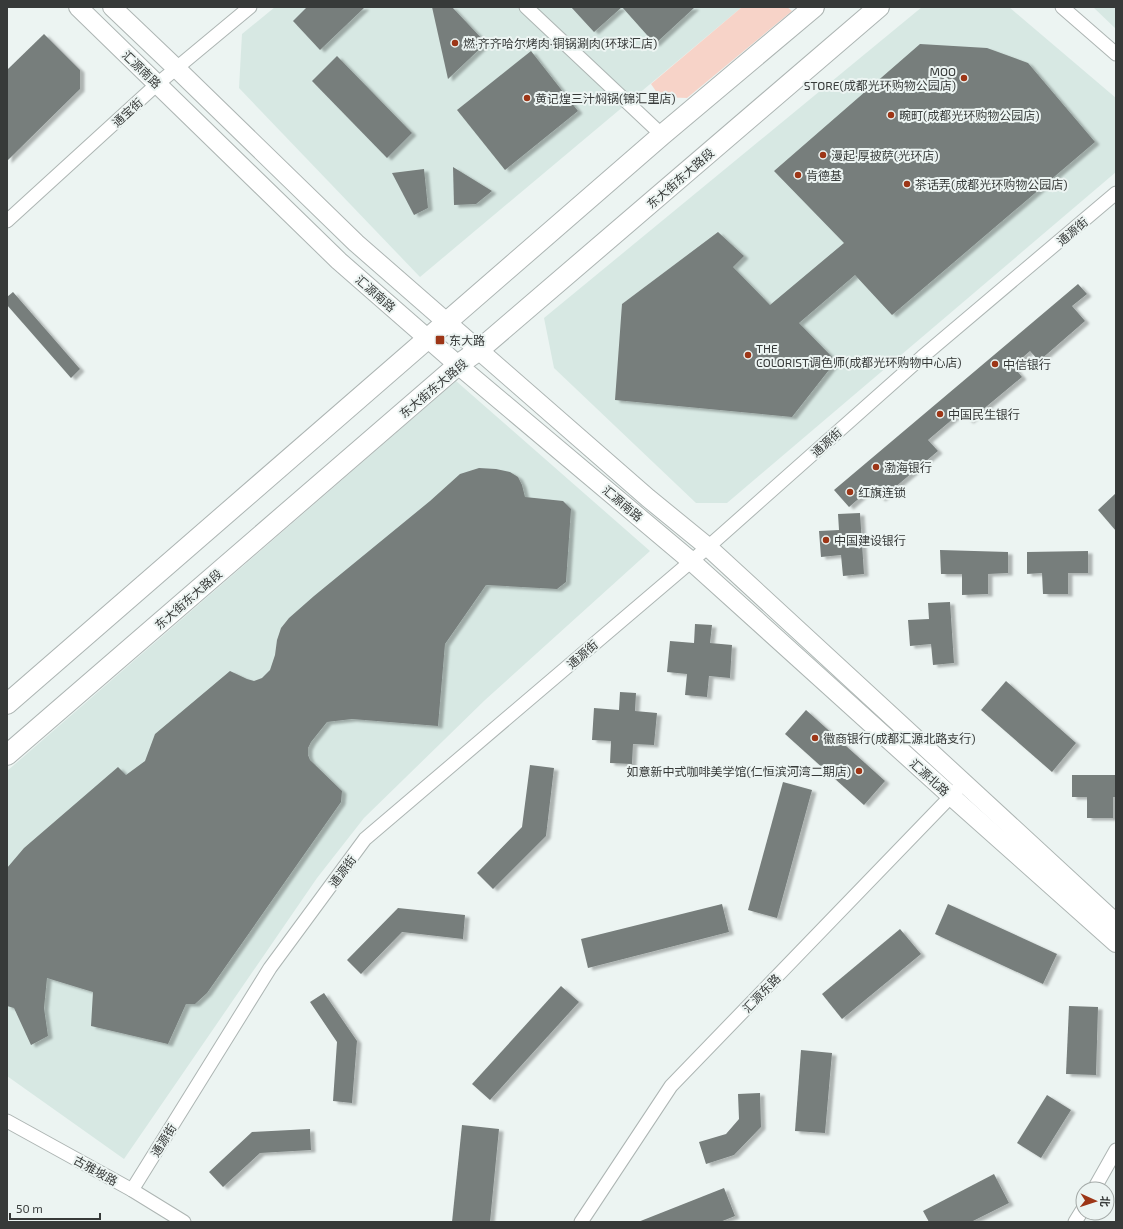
<svg xmlns="http://www.w3.org/2000/svg" width="1123" height="1229" viewBox="0 0 1123 1229" font-family="'Exo 2','Noto Sans SC',sans-serif">
	<style>
		.built { fill: #d7e8e3 }
		.green { fill: #f7d3c8 }
		.building { fill: #777e7c; filter: url(#shadow) }
		.lines { fill: none; stroke-linecap: round; stroke-linejoin: round }
		.street-casing { stroke: #adb5b3; stroke-width: 15 }
		.secondary-casing { stroke: #adb5b3; stroke-width: 20 }
		.primary-casing { stroke: #adb5b3; stroke-width: 22 }
		.street { stroke: #fff; stroke-width: 13 }
		.secondary { stroke: #fff; stroke-width: 18 }
		.primary { stroke: #fff; stroke-width: 20 }
		.poi-dot { fill: #9d3617; stroke: #ecf4f2; stroke-width: 1.5 }
		.labels { text-anchor: middle; dominant-baseline: central; stroke-width: 4; stroke-linejoin: round; paint-order: stroke }
		.poi-label { font-size: 12px; fill: #373a39; stroke: #ecf4f2; text-anchor: start }
		.street-label { font-size: 12px; fill: #373a39; stroke: #ecf4f2 }
	</style>
	<defs>
		<filter id="shadow"><feDropShadow dx="4.5" dy="2.5" stdDeviation="1" flood-color="#0004"/></filter>
	</defs>
	<rect width="100%" height="100%" fill="#ecf4f2"/>
	<g class="built">
		<path d="M275,7H742L420,277L239,88L242,34Z"/>
		<path d="M922,7H1009L1116,98V172L727,503H696L554,368L544,318Z"/>
		<path d="M1093,7H1116V29Z"/>
		<path d="M456,381L650,551L485,700L364,818L317,878L124,1159L7,1076V771Z"/>
	</g>
	<path class="green" d="M742,7H787L792,11L687,98L660,97L651,84Z"/>
	<g class="building">
		<path d="M307,7H365L320,50L293,21Z"/>
		<path d="M432,7H452L486,43L448,79Z"/>
		<path d="M571,7H695L655,44L622,7L594,32Z"/>
		<path d="M44,34L80,70V89L7,161V70Z"/>
		<path d="M920,44L987,48L1028,63L1095,142L892,315L855,275L799,323L836,361L792,417L615,400L622,304L718,232L744,256L733,267L770,305L844,243L774,171Z"/>
		<path d="M531,51L578,111L505,170L457,110Z"/>
		<path d="M337,56L412,133L387,158L312,81Z"/>
		<path d="M453,167L492,191L476,204L454,205Z"/>
		<path d="M424,169L428,208L414,215L392,173Z"/>
		<path d="M1078,284L1087,294L1072,306L1085,321L1039,361L1030,351L1013,366L1022,377L969,421L961,412L928,440L938,451L881,499L871,488L849,507L834,490Z"/>
		<path d="M13,292L80,369L71,378L7,305V297Z"/>
		<path d="M479,468L496,469L510,472L518,477L522,485L525,497L563,501L571,509L566,582L557,589L486,585L445,644L438,726L352,719L327,722L311,742L308,748V755L310,760L342,791L341,802L207,993L195,1004H186L168,1044L91,1026L93,992L47,978L44,1008L48,1036L31,1045L14,1008L7,1006V868L24,848L118,767L126,775L145,761L155,734L230,671L247,679L254,681L262,678L270,670L275,655L277,640L281,628L289,618L314,596L430,501L460,474Z"/>
		<path d="M1116,493V531L1098,510Z"/>
		<path d="M860,513L864,574L843,576L841,555L821,557L819,531L839,530L838,514Z"/>
		<path d="M940,550L1008,552V573L988,574V594L962,595V574H941Z"/>
		<path d="M1088,551V573H1068V594H1043L1042,573L1027,574V552Z"/>
		<path d="M950,602L954,663L933,665L931,644L910,646L908,620L929,619L928,603Z"/>
		<path d="M695,624L712,625L710,643L732,645L730,678L709,676L707,697L685,695L687,674L667,672L670,641L694,643Z"/>
		<path d="M1006,681L1076,743L1052,772L981,710Z"/>
		<path d="M620,692L636,693L635,711L657,713L654,745L633,744L632,764L610,763L611,741L592,740L594,708L619,710Z"/>
		<path d="M806,710L885,781L864,805L785,734Z"/>
		<path d="M530,765L554,768L546,836L493,889L477,873L522,827Z"/>
		<path d="M1072,775H1116V797H1113V818H1087V797H1072Z"/>
		<path d="M783,782L812,790L777,918L748,910Z"/>
		<path d="M722,904L729,932L588,968L581,939Z"/>
		<path d="M948,904L1057,954L1043,984L935,934Z"/>
		<path d="M398,908L465,915L463,939L402,932L361,974L347,960Z"/>
		<path d="M900,929L921,954L842,1019L822,994Z"/>
		<path d="M561,986L579,1002L490,1100L472,1084Z"/>
		<path d="M324,993L357,1041L352,1103L333,1101L337,1042L310,1002Z"/>
		<path d="M1069,1006L1098,1007L1096,1075L1066,1074Z"/>
		<path d="M801,1050L832,1053L825,1133L795,1131Z"/>
		<path d="M760,1093L761,1127L734,1155L706,1164L699,1142L726,1134L739,1119L738,1094Z"/>
		<path d="M1047,1095L1071,1110L1041,1158L1017,1143Z"/>
		<path d="M462,1125L499,1129L490,1222H452Z"/>
		<path d="M310,1129L311,1150L260,1153L223,1187L209,1172L252,1132Z"/>
		<path d="M994,1174L1009,1203L971,1222H929L923,1211Z"/>
		<path d="M724,1188L735,1216L720,1222H638Z"/>
	</g>
	<g class="lines">
		<g class="street-casing">
			<g id="street">
				<path d="M526,7L662,135"/>
				<path d="M1062,7L1116,54"/>
				<path d="M7,221L155,86L250,7"/>
				<path d="M7,1121L132,1190L184,1222"/>
				<path d="M1094,1189L1116,1150"/>
				<path d="M132,1190L270,968L365,839L708,547L922,357L1116,193"/>
				<path d="M581,1222L671,1086L957,790"/>
				<path d="M1075,1222L1083,1209"/>
			</g>
		</g>
		<g class="secondary-casing">
			<g id="secondary">
				<path d="M78,7L339,261L458,365L691,561L951,796L1116,943"/>
				<path d="M112,7L176,68L356,243L648,498L708,547L1116,923"/>
			</g>
		</g>
		<g class="primary-casing">
			<g id="primary">
				<path d="M7,704L662,135L814,7"/>
				<path d="M7,755L458,365L479,350L879,7"/>
			</g>
		</g>
		<use href="#street" class="street"/>
		<use href="#secondary" class="secondary"/>
		<use href="#primary" class="primary"/>
	</g>
	<g class="poi-dot">
		<circle cx="455" cy="43" r="4"/>
		<circle cx="964" cy="78" r="4"/>
		<circle cx="527" cy="98" r="4"/>
		<circle cx="891" cy="115" r="4"/>
		<circle cx="823" cy="155" r="4"/>
		<circle cx="798" cy="175" r="4"/>
		<circle cx="907" cy="184" r="4"/>
		<rect x="435" y="335" width="10" height="10" rx="2"/>
		<circle cx="748" cy="355" r="4"/>
		<circle cx="995" cy="364" r="4"/>
		<circle cx="940" cy="414" r="4"/>
		<circle cx="876" cy="467" r="4"/>
		<circle cx="850" cy="492" r="4"/>
		<circle cx="826" cy="540" r="4"/>
		<circle cx="815" cy="738" r="4"/>
		<circle cx="859" cy="771" r="4"/>
	</g>
	<g class="labels">
		<g class="poi-label">
			<text x="463" y="43">燃·齐齐哈尔烤肉·铜锅涮肉(环球汇店)</text>
			<text x="956" y="71" text-anchor="end">MOO<tspan x="956" dy="14">STORE(成都光环购物公园店)</tspan></text>
			<text x="535" y="98">黄记煌三汁焖锅(锦汇里店)</text>
			<text x="899" y="115">畹町(成都光环购物公园店)</text>
			<text x="831" y="155">漫起·厚披萨(光环店)</text>
			<text x="806" y="175">肯德基</text>
			<text x="915" y="184">茶话弄(成都光环购物公园店)</text>
			<text x="449" y="340">东大路</text>
			<text x="756" y="348">THE<tspan x="756" dy="14">COLORIST调色师(成都光环购物中心店)</tspan></text>
			<text x="1003" y="364">中信银行</text>
			<text x="948" y="414">中国民生银行</text>
			<text x="884" y="467">渤海银行</text>
			<text x="858" y="492">红旗连锁</text>
			<text x="834" y="540">中国建设银行</text>
			<text x="823" y="738">徽商银行(成都汇源北路支行)</text>
			<text x="851" y="771" text-anchor="end">如意新中式咖啡美学馆(仁恒滨河湾二期店)</text>
		</g>
		<g class="street-label">
			<text transform="translate(142 69) rotate(44)">汇源南路</text>
			<text transform="translate(127 112) rotate(-42)">通宝街</text>
			<text transform="translate(680 178) rotate(-41)">东大街东大路段</text>
			<text transform="translate(1072 231) rotate(-40)">通源街</text>
			<text transform="translate(376 293) rotate(41)">汇源南路</text>
			<text transform="translate(433 388) rotate(-40)">东大街东大路段</text>
			<text transform="translate(826 442) rotate(-42)">通源街</text>
			<text transform="translate(623 503) rotate(40)">汇源南路</text>
			<text transform="translate(188 599) rotate(-41)">东大街东大路段</text>
			<text transform="translate(582 654) rotate(-41)">通源街</text>
			<text transform="translate(930 777) rotate(42)">汇源北路</text>
			<text transform="translate(342 871) rotate(-53)">通源街</text>
			<text transform="translate(761 993) rotate(-46)">汇源东路</text>
			<text transform="translate(163 1140) rotate(-58)">通源街</text>
			<text transform="translate(96 1170) rotate(29)">古雅坡路</text>
		</g>
	</g>
	<rect width="1123" height="1229" fill="none" stroke="#373a39" stroke-width="16"/>
	<g transform="translate(1095 1201) rotate(93)"><circle r="19" fill="#ecf4f2" stroke="#a4aaa8"/>
	<path d="M0-3L7 15L0 10L-7 15Z" fill="#9d3617"/>
	<text y="-6" font-size="11" font-weight="bold" text-anchor="middle" fill="#373a39">北</text>
	</g>
	<path d="M10 1213v6h90v-6" fill="none" stroke="#373a39" stroke-width="2"/>
	<text x="16" y="1213" font-size="12" fill="#373a39" stroke="#ecf4f2" stroke-width="3" paint-order="stroke">50 m</text>
</svg>
